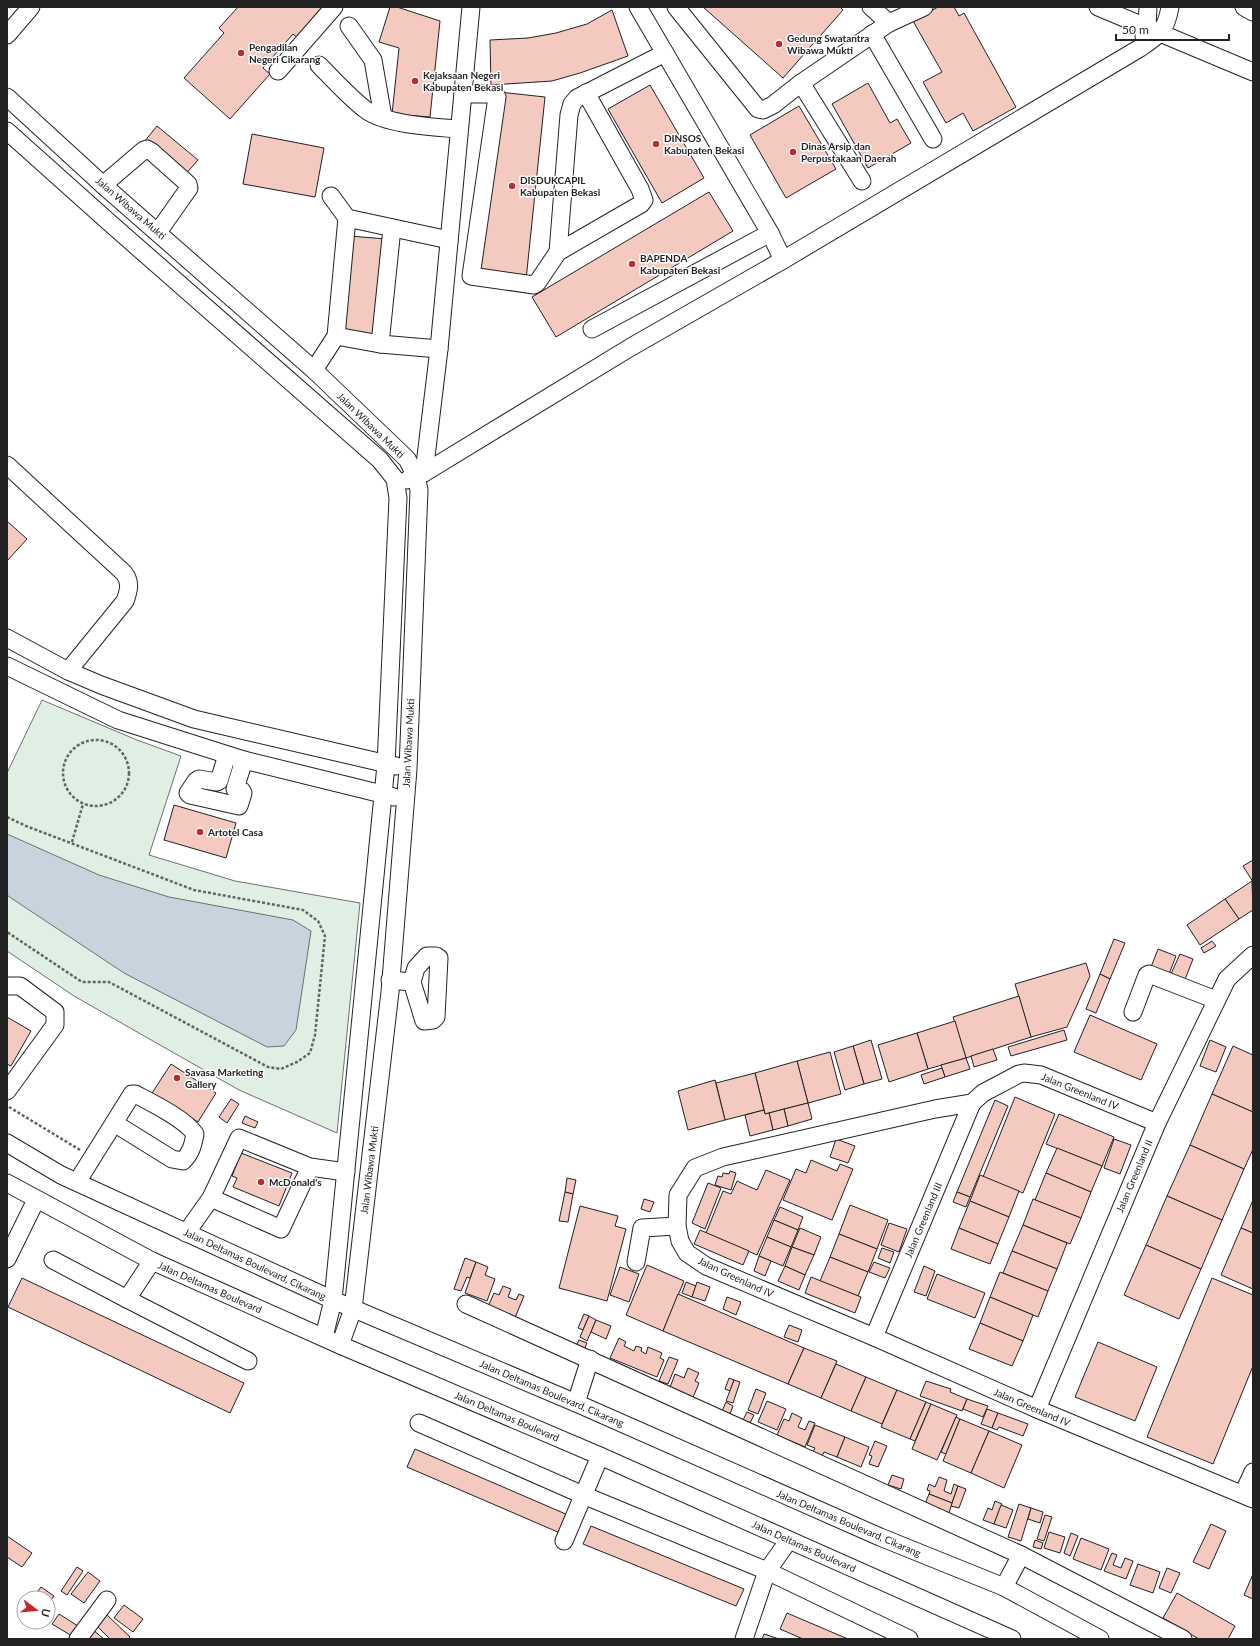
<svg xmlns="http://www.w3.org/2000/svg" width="1260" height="1646" viewBox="0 0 1260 1646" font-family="Lato,sans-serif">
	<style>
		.green { fill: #e0efe3; stroke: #6f6f6f }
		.water { fill: #c7d3dd; stroke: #6f6f6f }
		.building { fill: #f3c9c0; stroke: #222 }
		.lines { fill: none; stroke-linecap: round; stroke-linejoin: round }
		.minor-casing { stroke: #222; stroke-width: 19 }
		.path { stroke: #646464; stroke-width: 2.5; stroke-dasharray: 3 2; stroke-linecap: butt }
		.minor { stroke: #fff; stroke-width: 17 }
		.poi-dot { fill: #c62828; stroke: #fff; stroke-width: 1.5 }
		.labels { text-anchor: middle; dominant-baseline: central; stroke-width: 3; stroke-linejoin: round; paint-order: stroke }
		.poi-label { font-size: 10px; font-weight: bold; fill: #222; stroke: #fff; text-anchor: start }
		.street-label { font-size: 10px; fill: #222; stroke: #fff }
	</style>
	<rect width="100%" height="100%" fill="#fff"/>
	<path class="green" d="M42,700L137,740L181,756L149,855L235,881L360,903L337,1133L239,1090L74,996L7,951V773Z"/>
	<path class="water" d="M7,834L99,875L169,897L293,920L311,931L296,1030L284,1046L267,1047L124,973L11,898L7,895Z"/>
	<g class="building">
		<path d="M238,7H325L299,39L293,34L263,68L270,74L230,119L184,78L224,33L219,28Z"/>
		<path d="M390,7H397L440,21L430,117L392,114L399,48L379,42Z"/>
		<path d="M703,7H840L843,10L783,78Z"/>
		<path d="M938,7H954L959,16L964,13L1016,107L973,131L963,113L946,123L923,82L942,72L913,21Z"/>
		<path d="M612,10L628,56L580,73L552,81L491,85L490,40L528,38L556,33L587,24Z"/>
		<path d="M868,83L890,123L897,119L911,143L868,168L832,104Z"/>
		<path d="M650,85L704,178L662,203L608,109Z"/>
		<path d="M499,92L545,97L526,280L480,275Z"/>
		<path d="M799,106L836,169L786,198L750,135Z"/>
		<path d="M157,126L198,160L184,176L144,142Z"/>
		<path d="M252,134L324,148L315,197L243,184Z"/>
		<path d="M709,192L733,231L556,337L532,297Z"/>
		<path d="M350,236L386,239L377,337L340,333Z"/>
		<path d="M7,521L27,539L7,561Z"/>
		<path d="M174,805L236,823L226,858L164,840Z"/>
		<path d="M1253,860V882L1243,866Z"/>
		<path d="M1252,881L1253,910L1239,919L1225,899Z"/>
		<path d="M1225,899L1239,919L1200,945L1187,925Z"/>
		<path d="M1114,939L1125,943L1110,979L1100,974Z"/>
		<path d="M1212,941L1216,946L1204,953L1201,948Z"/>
		<path d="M1158,949L1176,956L1169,974L1151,967Z"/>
		<path d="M1180,954L1193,959L1184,982L1170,976Z"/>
		<path d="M1086,963L1090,976L1067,1027L1031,1037L1015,984Z"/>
		<path d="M1100,974L1110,979L1096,1013L1086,1009Z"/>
		<path d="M1019,996L1031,1037L966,1058L953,1017Z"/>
		<path d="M1090,1015L1157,1044L1141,1080L1074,1052Z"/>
		<path d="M7,1017L31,1031L11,1066L7,1064Z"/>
		<path d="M955,1021L966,1058L928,1069L917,1033Z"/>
		<path d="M1064,1030L1067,1040L1011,1056L1008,1047Z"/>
		<path d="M917,1033L928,1069L889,1082L878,1045Z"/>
		<path d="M871,1040L882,1079L864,1084L853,1046Z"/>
		<path d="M1210,1040L1226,1047L1216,1072L1200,1066Z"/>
		<path d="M853,1046L864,1084L845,1090L834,1052Z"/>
		<path d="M1233,1046L1253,1055V1112L1212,1094Z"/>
		<path d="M993,1049L997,1060L974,1067L971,1056Z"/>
		<path d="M830,1052L841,1094L808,1103L797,1061Z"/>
		<path d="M966,1058L970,1069L945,1077L941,1065Z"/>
		<path d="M797,1061L808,1103L765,1114L755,1073Z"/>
		<path d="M171,1064L216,1093L198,1122L152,1093Z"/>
		<path d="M942,1068L945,1077L924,1084L921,1075Z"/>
		<path d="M755,1073L764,1110L725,1120L716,1083Z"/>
		<path d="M715,1080L725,1120L688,1130L678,1091Z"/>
		<path d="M1212,1094L1253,1112V1149L1244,1169L1190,1145Z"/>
		<path d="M1015,1097L1055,1114L1023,1193L983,1177Z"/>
		<path d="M231,1099L239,1104L227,1123L219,1117Z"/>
		<path d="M995,1100L1008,1106L970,1197L957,1192Z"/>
		<path d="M808,1103L812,1119L788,1126L784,1109Z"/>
		<path d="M784,1109L788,1126L773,1130L769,1113Z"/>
		<path d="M764,1110L765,1114L769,1113L773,1130L750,1136L745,1115Z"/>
		<path d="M1059,1114L1114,1137L1102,1166L1046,1144Z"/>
		<path d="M245,1116L258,1122L255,1128L242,1123Z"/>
		<path d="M836,1139L855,1146L848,1163L830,1157Z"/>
		<path d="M1114,1139L1131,1145L1120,1174L1104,1168Z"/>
		<path d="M1190,1145L1244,1169L1222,1220L1167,1196Z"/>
		<path d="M1057,1148L1102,1166L1091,1192L1046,1173Z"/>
		<path d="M241,1153L292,1173L279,1206L233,1187L237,1178L232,1176Z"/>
		<path d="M811,1160L837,1171L840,1164L853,1169L832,1220L783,1200L796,1169L806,1173Z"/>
		<path d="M766,1170L790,1180L757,1255L706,1233L723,1191L731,1194L737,1181L757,1190Z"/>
		<path d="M730,1171L736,1173L731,1190L715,1185L718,1176L722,1177L723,1173L729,1174Z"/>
		<path d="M1046,1173L1091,1192L1081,1218L1035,1200Z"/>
		<path d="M980,1175L1019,1191L1009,1217L970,1201Z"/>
		<path d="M567,1178L576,1180L573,1194L565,1192Z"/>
		<path d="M708,1183L721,1188L705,1229L692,1223Z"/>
		<path d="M565,1192L573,1194L568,1222L559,1221Z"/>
		<path d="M957,1192L970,1197L966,1207L953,1202Z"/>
		<path d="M1167,1196L1222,1220L1201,1269L1146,1245Z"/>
		<path d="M644,1199L654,1202L650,1212L641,1209Z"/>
		<path d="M1033,1199L1081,1218L1070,1244L1023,1225Z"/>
		<path d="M1253,1200V1233L1241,1228Z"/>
		<path d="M970,1201L1009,1217L998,1244L959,1228Z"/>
		<path d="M850,1205L888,1220L877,1249L839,1234Z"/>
		<path d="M580,1206L618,1216L615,1226L626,1229L607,1301L559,1288Z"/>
		<path d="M780,1207L803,1217L798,1230L774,1220Z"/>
		<path d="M774,1220L798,1230L791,1247L767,1237Z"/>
		<path d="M889,1223L907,1229L899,1252L881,1245Z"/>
		<path d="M1023,1225L1067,1243L1057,1269L1012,1251Z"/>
		<path d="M800,1228L821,1237L814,1255L792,1247Z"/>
		<path d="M959,1228L998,1244L990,1264L951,1249Z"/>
		<path d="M1241,1228L1253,1233V1289L1221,1275Z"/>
		<path d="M700,1230L749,1251L743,1265L694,1244Z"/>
		<path d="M839,1234L877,1249L868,1272L830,1257Z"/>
		<path d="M767,1237L791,1247L783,1266L759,1256Z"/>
		<path d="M1146,1245L1201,1269L1179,1319L1124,1295Z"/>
		<path d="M792,1247L814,1255L805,1275L785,1266Z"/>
		<path d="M882,1248L894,1252L890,1263L878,1258Z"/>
		<path d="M1012,1251L1057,1269L1048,1291L1003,1273Z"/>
		<path d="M759,1256L771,1261L765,1276L754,1271Z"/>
		<path d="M830,1257L868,1272L858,1296L820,1281Z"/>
		<path d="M465,1258L476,1262L470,1278L467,1277L461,1291L454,1289Z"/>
		<path d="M476,1262L488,1267L485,1275L495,1279L487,1301L465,1293Z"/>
		<path d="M874,1262L890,1268L885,1278L869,1272Z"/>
		<path d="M647,1265L684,1281L663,1331L626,1315Z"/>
		<path d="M785,1266L805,1275L799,1290L778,1281Z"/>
		<path d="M924,1266L935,1271L926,1296L914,1292Z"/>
		<path d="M620,1267L639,1274L629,1302L610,1295Z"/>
		<path d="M1000,1272L1048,1291L1038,1317L990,1297Z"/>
		<path d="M937,1274L985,1293L975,1318L927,1299Z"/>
		<path d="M811,1277L861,1297L855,1313L805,1293Z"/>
		<path d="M22,1278L244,1383L230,1413L8,1307Z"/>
		<path d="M1212,1278L1253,1295V1366L1213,1464L1147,1437Z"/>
		<path d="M686,1282L696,1286L692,1297L682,1293Z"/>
		<path d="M697,1282L710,1287L705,1301L692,1297Z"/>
		<path d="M503,1286L511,1289L508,1297L516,1300L519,1294L524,1296L514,1320L487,1309L494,1293L499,1295Z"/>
		<path d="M678,1294L804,1348L788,1384L663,1331Z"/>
		<path d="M727,1297L741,1302L736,1315L723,1309Z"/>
		<path d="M990,1297L1033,1315L1023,1341L980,1323Z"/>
		<path d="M584,1314L589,1316L583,1330L578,1328Z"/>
		<path d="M589,1316L596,1320L587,1341L580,1337Z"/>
		<path d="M596,1320L611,1326L606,1339L591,1332Z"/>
		<path d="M980,1323L1023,1341L1012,1366L969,1349Z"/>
		<path d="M789,1325L802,1330L798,1342L784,1337Z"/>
		<path d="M619,1338L626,1342L624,1346L634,1351L636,1346L642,1348L641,1351L646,1354L648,1347L662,1353L660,1358L664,1360L657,1377L610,1358Z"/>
		<path d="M579,1340L587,1343L584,1350L576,1346Z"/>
		<path d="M1098,1342L1157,1367L1135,1421L1075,1397Z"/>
		<path d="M804,1348L837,1361L821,1398L788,1384Z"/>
		<path d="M669,1357L678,1360L668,1384L659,1381Z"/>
		<path d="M836,1364L866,1377L851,1411L821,1398Z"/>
		<path d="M688,1368L699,1373L695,1381L699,1383L692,1400L669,1390L675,1374L684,1378Z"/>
		<path d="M866,1377L897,1390L882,1424L851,1411Z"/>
		<path d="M729,1378L734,1380L730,1391L725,1389Z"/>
		<path d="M734,1380L740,1382L733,1403L726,1401Z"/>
		<path d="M926,1381L951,1389L950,1392L967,1399L962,1411L920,1396Z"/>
		<path d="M756,1389L766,1393L758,1414L748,1410Z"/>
		<path d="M897,1390L926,1402L910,1439L881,1427Z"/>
		<path d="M967,1399L988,1406L983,1417L963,1409Z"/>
		<path d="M767,1401L786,1409L777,1430L758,1422Z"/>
		<path d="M726,1402L733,1406L730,1414L722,1411Z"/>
		<path d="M926,1402L931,1404L915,1441L910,1439Z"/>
		<path d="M931,1404L957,1415L937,1460L912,1449Z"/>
		<path d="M987,1409L998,1413L992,1428L981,1424Z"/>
		<path d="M747,1412L754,1415L750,1423L743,1420Z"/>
		<path d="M792,1413L802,1418L798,1427L805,1430L809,1421L815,1423L805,1447L777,1435L784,1419L789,1421Z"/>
		<path d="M998,1413L1028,1424L1023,1436L999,1427L997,1430L992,1428Z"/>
		<path d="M956,1417L960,1419L946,1454L941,1452Z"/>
		<path d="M960,1419L989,1431L971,1473L943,1461Z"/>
		<path d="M815,1425L845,1437L837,1457L824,1452L822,1456L813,1452L815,1448L807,1445Z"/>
		<path d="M989,1431L1022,1445L1004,1488L971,1473Z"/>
		<path d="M845,1437L869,1447L861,1467L837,1457Z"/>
		<path d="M875,1441L887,1446L878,1467L869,1464L872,1456L869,1455Z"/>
		<path d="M415,1449L568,1515L560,1533L407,1467Z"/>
		<path d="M892,1475L904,1479L901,1489L888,1485Z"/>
		<path d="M939,1477L947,1480L944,1491L951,1494L954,1484L958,1486L952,1503L929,1494L930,1491L927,1490L929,1484L935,1487Z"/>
		<path d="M958,1486L966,1489L959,1508L951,1506Z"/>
		<path d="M929,1494L952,1503L949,1513L925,1504Z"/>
		<path d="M995,1501L1002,1504L994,1524L983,1520L988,1508L992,1510Z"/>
		<path d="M1019,1504L1031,1508L1021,1541L1008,1537Z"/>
		<path d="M1001,1505L1013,1510L1006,1528L994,1524Z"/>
		<path d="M1031,1508L1043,1512L1040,1523L1028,1519Z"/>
		<path d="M1045,1515L1052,1517L1044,1541L1037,1539Z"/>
		<path d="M1211,1524L1226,1531L1209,1569L1193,1562Z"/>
		<path d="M591,1526L744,1589L736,1606L583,1544Z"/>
		<path d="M1049,1532L1065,1537L1060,1553L1044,1548Z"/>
		<path d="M1071,1533L1078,1536L1070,1556L1064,1553Z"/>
		<path d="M7,1536L32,1553L22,1567L7,1557Z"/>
		<path d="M1081,1538L1109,1549L1101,1570L1073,1559Z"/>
		<path d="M1035,1540L1043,1543L1041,1549L1033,1547Z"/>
		<path d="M1112,1553L1117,1555L1113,1565L1121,1568L1125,1558L1133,1561L1126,1579L1104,1571Z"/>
		<path d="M1138,1564L1160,1572L1153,1593L1130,1585Z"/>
		<path d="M77,1567L83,1571L67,1595L61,1591Z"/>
		<path d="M1167,1568L1180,1573L1171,1593L1159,1588Z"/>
		<path d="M88,1572L100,1581L84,1603L71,1594Z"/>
		<path d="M1253,1574V1599L1244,1595Z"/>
		<path d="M41,1587L54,1596L48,1604V1598H33Z"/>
		<path d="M1177,1593L1235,1626L1228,1639H1199L1163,1618Z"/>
		<path d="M124,1605L143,1619L133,1632L114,1618Z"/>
		<path d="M787,1613L848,1639H803L780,1629Z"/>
		<path d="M59,1614L78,1626L72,1636L52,1624Z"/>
		<path d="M106,1614L130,1637L128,1639H110L96,1625Z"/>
		<path d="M93,1630L104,1639H86Z"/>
		<path d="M764,1634L779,1639H762Z"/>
	</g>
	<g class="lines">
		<g class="minor-casing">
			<g id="minor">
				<path d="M638,7L770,233L783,260"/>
				<path d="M676,7L754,104L758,109L763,110L773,105L801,83L889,23L924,7"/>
				<path d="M871,7L889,23"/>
				<path d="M1098,7L1253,72"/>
				<path d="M1244,7L1253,12"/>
				<path d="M349,26L373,60L383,117"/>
				<path d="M872,34L933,139"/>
				<path d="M7,35L31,7"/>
				<path d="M1144,36L1147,27L1148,7"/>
				<path d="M319,65C333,79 350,98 366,110C387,125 434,127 459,129"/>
				<path d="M278,71L334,7"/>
				<path d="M801,83L862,181"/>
				<path d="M463,94H493L497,97L471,276L534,285L537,283L558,252L641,204L644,200L640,189L586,93"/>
				<path d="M7,97L103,185L314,370L407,459L416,476L419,490L408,769L390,992L353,1309L340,1345"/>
				<path d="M7,131L111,224L380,460L395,479L398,498L386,765L333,1300L324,1337"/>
				<path d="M103,185L144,150L147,149L152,152L188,184L189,188L158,232"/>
				<path d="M331,196L347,218"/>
				<path d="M558,252L569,115L572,104L577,98L665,53"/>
				<path d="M592,329L770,233"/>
				<path d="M336,336L380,344L439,349"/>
				<path d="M380,344L392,228"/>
				<path d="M314,370L336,336L347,218L449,240"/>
				<path d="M7,465L124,573C131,582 129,590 125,601L68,671"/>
				<path d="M424,473L439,349L471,7"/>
				<path d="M407,480L424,473L631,347L783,260L1140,48C1159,35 1166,31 1170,7"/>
				<path d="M7,638L68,671L101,685L194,719L396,766"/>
				<path d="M7,666L118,720L244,760L394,797"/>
				<path d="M227,755L219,781L217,782L199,779L196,781L188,793L190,795L239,806L243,793L242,791L235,789L244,760"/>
				<path d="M390,980L412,982L416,968L427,956H436L439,958L436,1017L433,1020L424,1021L412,982"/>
				<path d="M7,986H20L55,1012V1025L7,1091"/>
				<path d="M1133,1012L1147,975L1149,974L1216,1000"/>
				<path d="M132,1094H135C152,1103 185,1119 195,1134C193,1145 191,1153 183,1161L172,1159L114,1123Z"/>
				<path d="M1157,1123L1041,1075L1024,1073L1019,1074L983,1093L972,1103L935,1109L723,1157L695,1168L678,1195L677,1226L680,1241L687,1253L706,1266L874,1337L1037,1409L1253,1499"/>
				<path d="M7,1143L61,1175L333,1300L576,1403L880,1537L1004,1587L1100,1639"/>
				<path d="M310,1167L281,1229L211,1198L239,1138L310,1167L346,1172"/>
				<path d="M77,1182L114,1123"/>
				<path d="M7,1183L152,1261L340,1345L600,1456L1012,1639"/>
				<path d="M186,1233L211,1198"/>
				<path d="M7,1259L36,1200"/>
				<path d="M53,1260L127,1299"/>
				<path d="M152,1261L127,1299L248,1361"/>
				<path d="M636,1262L642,1228L677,1226"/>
				<path d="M466,1304L1021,1555L1183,1639"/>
				<path d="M874,1337L972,1103"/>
				<path d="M576,1403L590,1359"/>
				<path d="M1037,1409L1157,1123L1227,979L1253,955"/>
				<path d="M419,1423L583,1495L767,1571L909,1639"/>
				<path d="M1243,1494L1253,1472"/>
				<path d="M564,1541L600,1456"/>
				<path d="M1004,1587L1021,1555"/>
				<path d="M78,1639L107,1600"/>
				<path d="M744,1639L767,1571L789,1540"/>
			</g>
		</g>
		<g class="path">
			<circle cx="96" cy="773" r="33"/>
			<path d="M7,817L26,826L194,890L303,910L318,921L325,936L315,1035L310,1053L297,1062L281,1069L268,1067L109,982H82L7,932"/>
			<path d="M72,842L83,804"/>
			<path d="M9,1107L80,1150"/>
		</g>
		<use href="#minor" class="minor"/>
	</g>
	<g class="poi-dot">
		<circle cx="779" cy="44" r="4"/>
		<circle cx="241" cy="53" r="4"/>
		<circle cx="415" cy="81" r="4"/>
		<circle cx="656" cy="144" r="4"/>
		<circle cx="793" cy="152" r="4"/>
		<circle cx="512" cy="186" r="4"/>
		<circle cx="632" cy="264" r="4"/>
		<circle cx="200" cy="832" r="4"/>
		<circle cx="177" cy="1078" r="4"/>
		<circle cx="261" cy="1182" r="4"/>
	</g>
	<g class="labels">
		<g class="poi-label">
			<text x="787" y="38">Gedung Swatantra<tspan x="787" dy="12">Wibawa Mukti</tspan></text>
			<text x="249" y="47">Pengadilan<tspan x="249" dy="12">Negeri Cikarang</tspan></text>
			<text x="423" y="75">Kejaksaan Negeri<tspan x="423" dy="12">Kabupaten Bekasi</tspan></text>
			<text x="664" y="138">DINSOS<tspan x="664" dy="12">Kabupaten Bekasi</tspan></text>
			<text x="801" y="146">Dinas Arsip dan<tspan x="801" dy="12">Perpustakaan Daerah</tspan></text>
			<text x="520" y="180">DISDUKCAPIL<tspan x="520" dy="12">Kabupaten Bekasi</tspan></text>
			<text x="640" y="258">BAPENDA<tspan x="640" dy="12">Kabupaten Bekasi</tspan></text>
			<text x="208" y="832">Artotel Casa</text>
			<text x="185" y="1072">Savasa Marketing<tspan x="185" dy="12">Gallery</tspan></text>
			<text x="269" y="1182">McDonald's</text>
		</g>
		<g class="street-label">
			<text transform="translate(131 208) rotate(41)">Jalan Wibawa Mukti</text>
			<text transform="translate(371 425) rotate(44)">Jalan Wibawa Mukti</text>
			<text transform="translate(408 743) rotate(-87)">Jalan Wibawa Mukti</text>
			<text transform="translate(1080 1091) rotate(22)">Jalan Greenland IV</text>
			<text transform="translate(369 1170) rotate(-83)">Jalan Wibawa Mukti</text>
			<text transform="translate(1134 1176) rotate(-67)">Jalan Greenland II</text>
			<text transform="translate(923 1220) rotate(-67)">Jalan Greenland III</text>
			<text transform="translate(255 1264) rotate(25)">Jalan Deltamas Boulevard, Cikarang</text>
			<text transform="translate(736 1277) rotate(25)">Jalan Greenland IV</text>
			<text transform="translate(210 1287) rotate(24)">Jalan Deltamas Boulevard</text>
			<text transform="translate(552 1393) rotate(23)">Jalan Deltamas Boulevard, Cikarang</text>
			<text transform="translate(1032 1407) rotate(23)">Jalan Greenland IV</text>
			<text transform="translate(507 1416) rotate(23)">Jalan Deltamas Boulevard</text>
			<text transform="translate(849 1523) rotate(23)">Jalan Deltamas Boulevard, Cikarang</text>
			<text transform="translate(804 1546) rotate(24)">Jalan Deltamas Boulevard</text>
		</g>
	</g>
	<rect width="1260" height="1646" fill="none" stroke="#222222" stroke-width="16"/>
	<g transform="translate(36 1610) rotate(106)"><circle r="19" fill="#ffffff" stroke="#a7a7a7"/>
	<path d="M0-3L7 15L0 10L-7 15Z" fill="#c62828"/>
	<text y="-6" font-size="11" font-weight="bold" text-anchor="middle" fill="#222222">U</text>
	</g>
	<path d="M1116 34v6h113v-6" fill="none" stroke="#222222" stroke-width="2"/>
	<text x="1122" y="34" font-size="12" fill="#222222" stroke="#ffffff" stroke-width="3" paint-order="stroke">50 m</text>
</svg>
